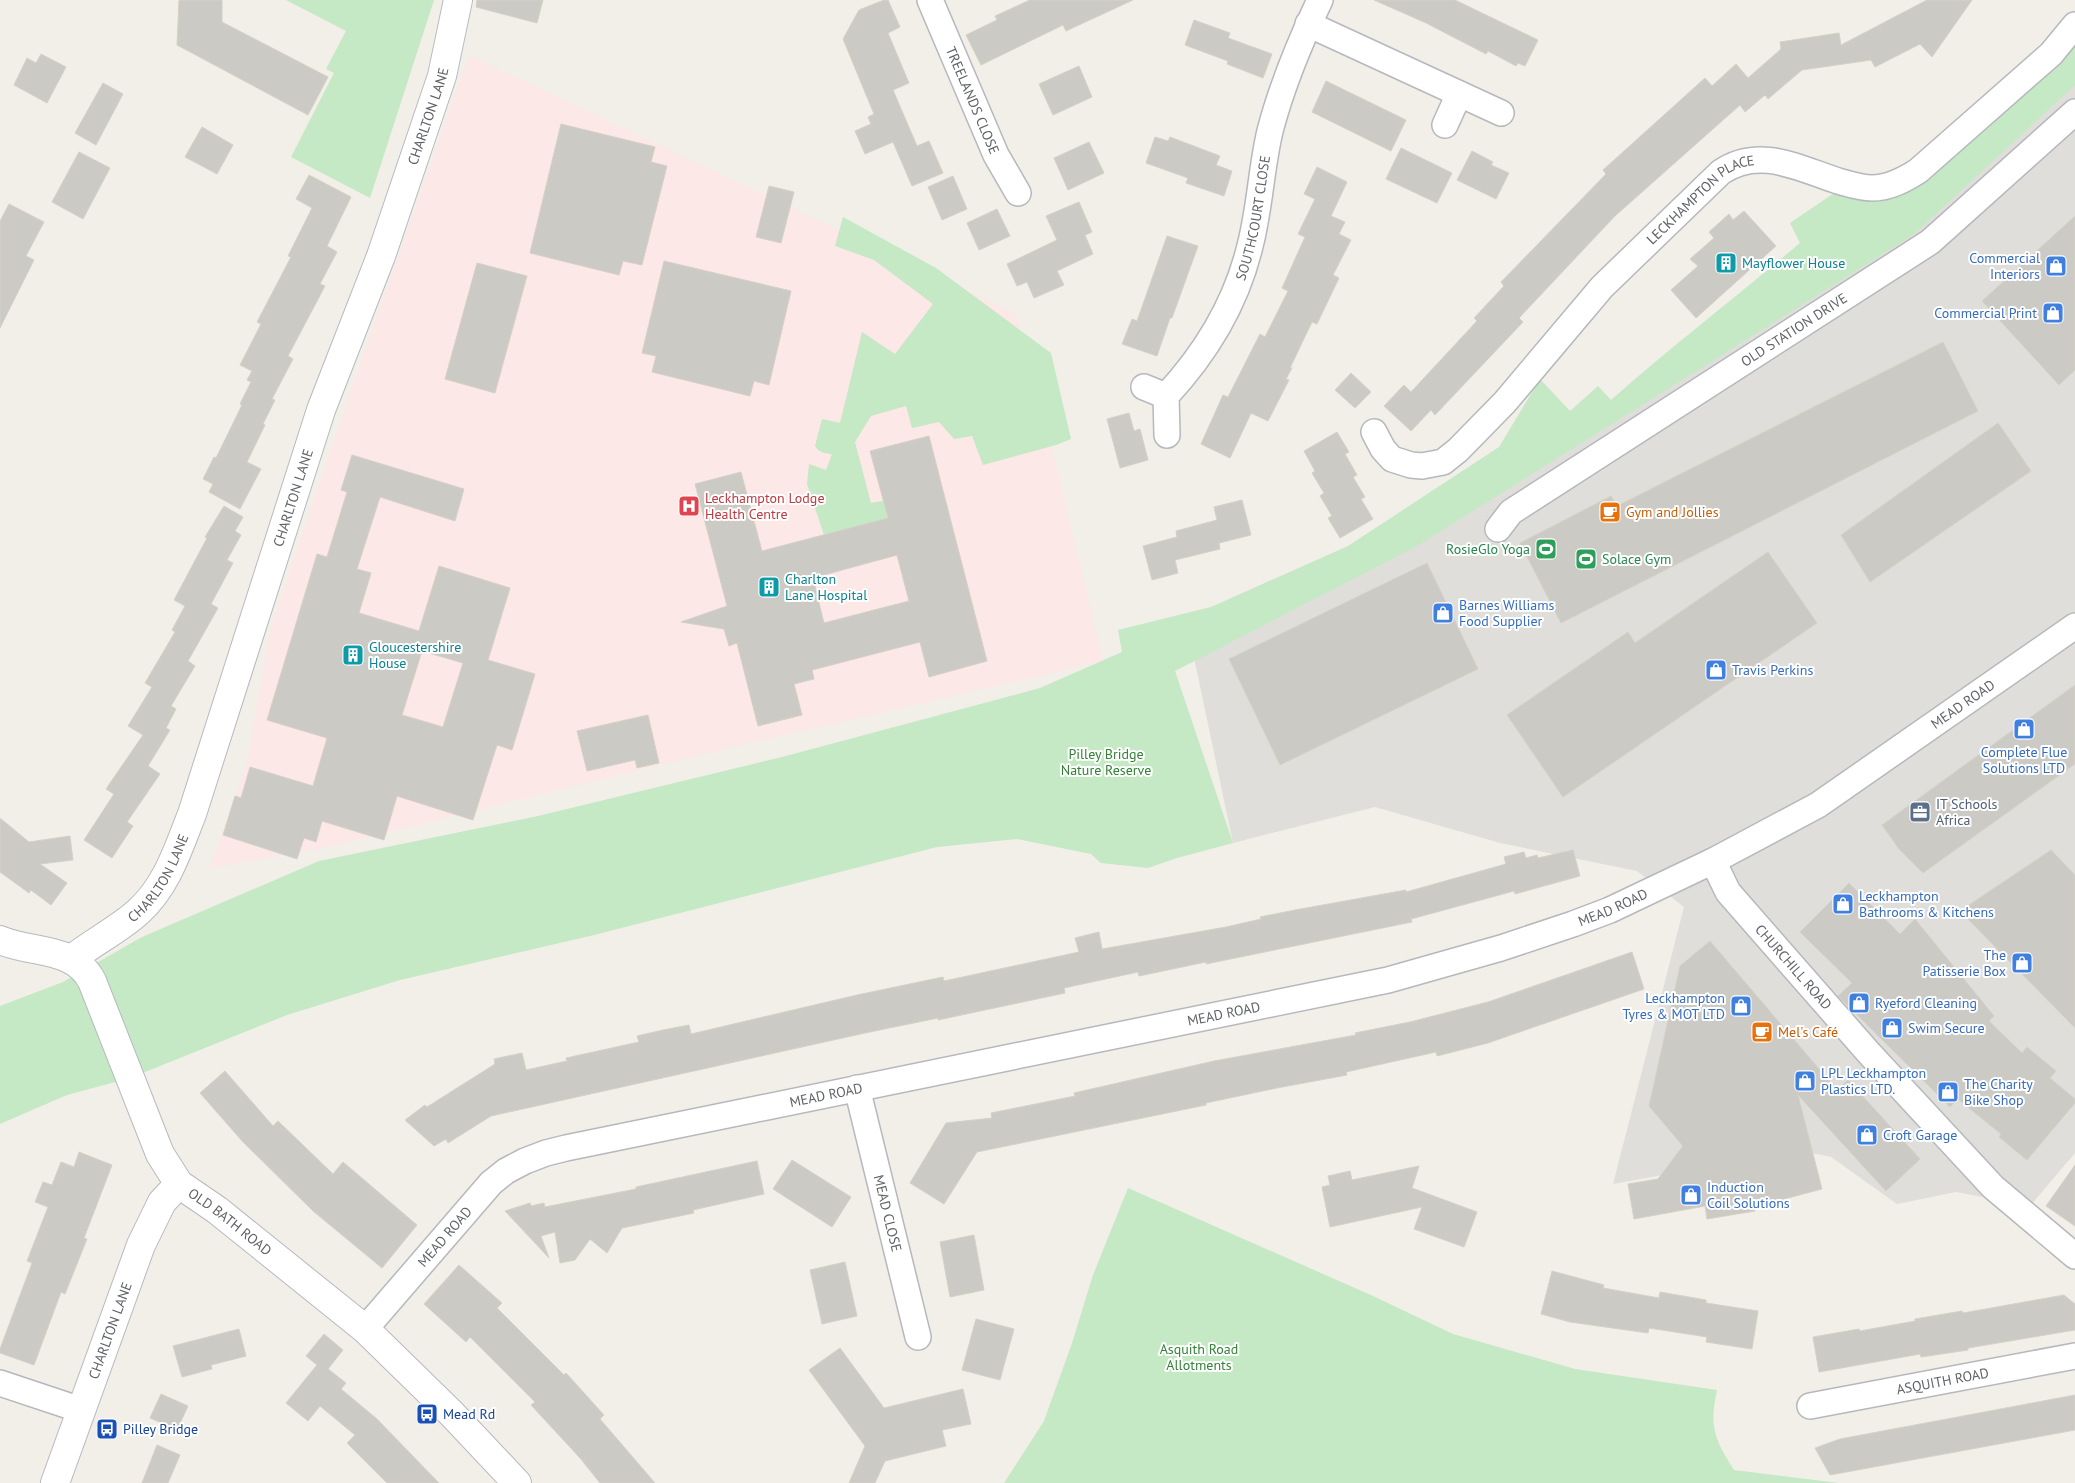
<svg xmlns="http://www.w3.org/2000/svg" width="2075" height="1483" viewBox="0 0 2075 1483" font-family="'PT Sans',sans-serif">
	<style>
		.industrial { fill: #e0deda }
		.medical { fill: #fce8e6 }
		.green { fill: #c5e8c5 }
		.building { fill: #cccac5; stroke: #d6d1c6; fill-rule: evenodd }
		.lines { fill: none; stroke-linecap: round; stroke-linejoin: round }
		.street-casing { stroke: #b5b8bc; stroke-width: 28 }
		.secondary-casing { stroke: #b6babf; stroke-width: 30 }
		.street { stroke: #fff; stroke-width: 25 }
		.secondary { stroke: #fff; stroke-width: 28 }
		.labels { text-anchor: middle; dominant-baseline: central; stroke-width: 4; stroke-linejoin: round; paint-order: stroke }
		.street-label { font-size: 14px; fill: #5f6368; stroke: #fff }
		.shop-label { font-size: 14px; fill: #366cbe; stroke: #fff; text-anchor: start }
		.culture-label { font-size: 14px; fill: #0d838f; stroke: #fff; text-anchor: start }
		.health-label { font-size: 14px; fill: #be3a42; stroke: #fff; text-anchor: start }
		.food-label { font-size: 14px; fill: #c56008; stroke: #fff; text-anchor: start }
		.leisure-label { font-size: 14px; fill: #27864d; stroke: #fff; text-anchor: end }
		.park-label { font-size: 14px; fill: #348238; stroke: #fff }
		.service-label { font-size: 14px; fill: #4e5e75; stroke: #fff; text-anchor: start }
		.transit-label { font-size: 14px; fill: #164399; stroke: #fff; text-anchor: start }
	</style>
	<rect width="100%" height="100%" fill="#f1efe8"/>
	<path class="industrial" d="M2075,75V1153L2030,1206L1956,1192L1897,1204L1831,1157L1787,1148L1751,1159L1613,1184L1684,907L1637,871L1500,843L1375,807L1233,843L1192,648L1497,492Z"/>
	<path class="medical" d="M469,55L1016,314L1037,385L1103,661L700,755L328,847L210,868L247,763L271,627L359,367Z"/>
	<g class="green">
		<path d="M286,0H434L370,198L291,157L334,73L326,69L346,31Z"/>
		<path d="M2075,34V85L1913,235L1417,546L1175,671L1233,843L1177,858L1148,868L1101,863L1091,854L1017,839L937,847L594,935L400,980L287,1015L130,1078L67,1095L0,1124V1006L63,982L142,937L319,861L538,816L782,757L1040,688L1122,652L1118,630L1211,607L1348,546L1499,447L1540,379L1570,411L1598,386L1611,400C1672,346 1737,296 1800,243L1790,223L1843,187L1900,188Z"/>
		<path d="M843,217L936,268L1051,353L1071,439L1056,445L983,465L972,436L954,439L939,422L912,428L906,406L871,416L855,442L871,503L883,501L888,518L824,535L807,484L809,464L826,470L832,454C824,453 819,453 815,446L822,419L840,423L862,332L895,354L933,304L874,260L835,246Z"/>
		<path d="M1128,1188L1373,1296L1453,1334L1575,1369L1717,1390C1709,1426 1714,1439 1734,1470L1839,1483H1004L1044,1421L1072,1343L1093,1275Z"/>
	</g>
	<g class="building">
		<path d="M179,0H222V22L328,77L308,115L177,45Z"/>
		<path d="M477,0H543L537,23L476,7Z"/>
		<path d="M884,0H888L900,27L888,33L909,83L893,90L917,146L929,141L943,173L912,186L893,142L865,154L855,131L871,124L868,117L874,114L843,39L859,10Z"/>
		<path d="M1030,0H1133L1066,31L1063,25L981,65L966,35L997,20L995,16Z"/>
		<path d="M1374,0H1455L1538,40L1525,66L1518,63L1516,66L1488,51L1486,54L1426,23Z"/>
		<path d="M1927,0H1972L1932,57L1920,44L1875,67L1871,60L1802,70L1768,99L1765,95L1745,112L1740,105L1615,216L1519,318L1523,322L1435,415L1431,410L1411,431L1384,406L1404,385L1411,392L1477,321L1474,318L1504,286L1501,282L1606,174L1603,170L1705,78L1712,86L1736,64L1748,78L1781,49L1780,42L1839,33L1841,45Z"/>
		<path d="M1194,20L1230,33L1228,38L1272,54L1263,78L1227,64L1228,61L1185,45Z"/>
		<path d="M41,54L66,67L47,103L14,85L27,58L36,63Z"/>
		<path d="M1079,66L1092,97L1053,115L1039,84Z"/>
		<path d="M1326,81L1406,120L1391,151L1312,112Z"/>
		<path d="M103,83L123,94L96,145L75,133Z"/>
		<path d="M561,124L655,147L651,162L667,166L642,265L623,261L619,275L530,253Z"/>
		<path d="M202,127L233,145L217,174L185,157Z"/>
		<path d="M1155,137L1168,141L1170,137L1220,156L1216,165L1232,171L1224,196L1186,183L1188,178L1146,163Z"/>
		<path d="M1089,142L1104,173L1068,190L1054,158Z"/>
		<path d="M1401,148L1452,173L1437,203L1386,179Z"/>
		<path d="M1472,151L1493,162L1491,165L1509,173L1496,199L1457,180Z"/>
		<path d="M79,152L110,168L83,219L52,202Z"/>
		<path d="M1317,167L1347,182L1331,216L1345,222L1339,234L1351,240L1333,275L1339,278L1317,324L1312,322L1290,368H1292L1286,379L1289,380L1268,421L1251,413L1230,458L1201,444L1223,395L1228,397L1260,334L1265,337L1288,291L1282,288L1305,237L1298,234L1315,199L1304,194Z"/>
		<path d="M309,175L351,197L327,246L337,252L320,284L325,286L288,356L293,359L272,399L275,400L263,424L265,425L247,462L261,469L240,509L209,492L213,484L203,479L214,457L216,458L242,405L240,404L251,382L247,380L252,371L240,365L261,324L257,322L291,257L288,256L312,208L296,199Z"/>
		<path d="M953,176L967,209L942,220L928,187Z"/>
		<path d="M769,186L794,192L781,243L756,237Z"/>
		<path d="M1079,202L1092,232L1085,235L1093,254L1057,271L1064,285L1034,298L1027,282L1017,286L1007,264L1057,240L1046,216Z"/>
		<path d="M9,204L44,222L26,256L34,260L0,328V221Z"/>
		<path d="M997,209L1010,236L979,250L967,223Z"/>
		<path d="M1744,211L1776,246L1696,318L1671,290L1698,266L1690,259L1714,238L1709,232L1729,214L1733,220Z"/>
		<path d="M2075,216V370L2059,385L1982,301Z"/>
		<path d="M1167,236L1198,246L1172,318H1170L1157,356L1122,344L1132,319L1137,321Z"/>
		<path d="M664,261L791,291L769,385L754,381L750,396L652,372L656,356L642,353Z"/>
		<path d="M477,263L527,276L495,393L445,379Z"/>
		<path d="M1943,342L1978,411L1561,623L1520,543L1611,496L1617,506Z"/>
		<path d="M1351,373L1371,392L1355,408L1335,390Z"/>
		<path d="M1129,413L1134,431L1140,429L1148,460L1120,468L1107,419Z"/>
		<path d="M1998,423L2031,471L1870,582L1841,535Z"/>
		<path d="M1337,432L1349,452L1345,454L1357,475L1353,477L1365,497L1361,499L1373,519L1340,538L1328,518L1332,516L1320,496L1324,493L1312,473L1315,471L1304,451Z"/>
		<path d="M929,436L987,661L929,677L920,642L812,670L814,679L794,684L802,715L758,726L737,643L729,646L724,629L681,622L727,606L695,484L741,472L762,551L888,518L870,451ZM897,555L909,601L824,623L813,578Z"/>
		<path d="M352,455L464,489L455,521L380,497L357,569L371,573L359,613L419,631L439,566L510,588L488,660L535,674L512,750L497,745L473,820L397,796L384,840L322,821L316,842L304,838L297,859L223,835L235,796L241,798L250,767L313,786L327,738L267,720L317,554L327,557L347,492L341,490ZM422,651L463,663L443,727L402,715Z"/>
		<path d="M1242,500L1251,535L1219,543L1220,549L1175,560L1178,573L1152,580L1143,546L1177,537L1176,531L1217,520L1214,507Z"/>
		<path d="M224,506L243,517L235,531L241,535L227,560L233,563L211,604L218,608L188,661L195,666L171,706L176,709L166,728L170,730L148,766L160,774L127,822L133,826L112,858L84,840L114,794L106,789L143,735L128,726L152,687L145,683L175,632L172,630L185,606L174,600L207,538L205,537Z"/>
		<path d="M1768,552L1817,623L1563,797L1507,715L1628,632L1635,643Z"/>
		<path d="M1427,563L1478,669L1280,765L1229,659Z"/>
		<path d="M2075,685V764L1923,873L1899,849L1882,825Z"/>
		<path d="M648,715L659,763L637,768L635,760L587,771L577,731Z"/>
		<path d="M0,818L29,842L70,836L73,860L40,864L67,883L51,905L31,890L29,893L0,872Z"/>
		<path d="M1573,850L1580,876L1515,894L1514,891L1411,919L1412,922L1206,964V962L1139,976L1138,972L1064,988L1065,993L938,1020V1018L865,1033L491,1116L448,1143L446,1139L434,1146L405,1120L425,1105L427,1107L495,1064L494,1059L522,1053L526,1070L567,1061L566,1058L639,1042L637,1036L663,1030L689,1025L691,1034L857,995L943,977L944,981L1079,952L1075,938L1099,932L1102,949L1226,927L1261,919L1260,917L1295,910L1406,890V892L1506,864L1504,857L1524,852L1526,858L1537,855L1538,858Z"/>
		<path d="M2051,850L2075,875V1028L1960,911Z"/>
		<path d="M1849,883L1900,934L1915,919L1994,1016L1989,1021L2022,1053L2027,1047L2056,1071L2050,1078L2075,1099V1103L2027,1160L1999,1137L2001,1134L1958,1099L1950,1107L1838,996L1852,983L1800,932Z"/>
		<path d="M1710,941L1837,1090L1848,1080L1920,1159L1886,1191L1798,1095L1822,1189L1754,1207L1755,1211L1707,1219L1705,1206L1634,1219L1628,1184L1658,1179L1683,1146L1649,1106L1680,966Z"/>
		<path d="M1632,952L1644,989L1488,1043L1437,1056L1436,1052L1346,1072L1347,1075L1277,1088L1206,1103V1105L977,1152L944,1204L910,1183L946,1123L992,1118L991,1113L1075,1096L1074,1093L1214,1061L1356,1035L1355,1033L1410,1022L1488,1002Z"/>
		<path d="M225,1071L273,1126L278,1121L333,1174L343,1162L417,1225L382,1268L313,1211L243,1142L200,1093Z"/>
		<path d="M79,1152L112,1165L84,1238L87,1239L65,1294L61,1292L34,1365L0,1353V1349L32,1263L27,1261L48,1207L35,1202L43,1182L52,1185L61,1162L74,1167Z"/>
		<path d="M792,1160L851,1197L832,1227L773,1189Z"/>
		<path d="M757,1161L764,1194L693,1210L694,1213L622,1228L607,1253L590,1239L575,1260L560,1263L555,1232L541,1236L549,1258L505,1211L530,1203L531,1206L544,1203L545,1207L636,1189V1187Z"/>
		<path d="M2075,1165V1226L2046,1206Z"/>
		<path d="M1419,1166L1412,1188L1477,1212L1464,1247L1414,1229L1422,1207L1330,1227L1322,1187L1330,1185L1328,1176L1350,1171L1352,1180Z"/>
		<path d="M974,1235L984,1290L950,1297L940,1242Z"/>
		<path d="M845,1262L857,1316L822,1324L810,1270Z"/>
		<path d="M459,1265L502,1303L497,1308L564,1375L566,1373L604,1415L600,1419L655,1483H600L580,1458L531,1405L535,1402L470,1337L466,1342L424,1304Z"/>
		<path d="M1552,1271L1604,1285L1603,1288L1659,1298L1660,1292L1706,1300V1303L1758,1311L1752,1349L1706,1342L1707,1337L1649,1328L1648,1333L1570,1322L1541,1314Z"/>
		<path d="M2064,1295L2075,1304V1330L1968,1348V1350L1921,1357L1920,1354L1819,1372L1813,1337L1859,1329L1860,1331L1915,1321V1319L1962,1311L1963,1313Z"/>
		<path d="M976,1319L1014,1329L1000,1380L962,1370Z"/>
		<path d="M239,1329L246,1356L211,1365L212,1369L182,1377L173,1346Z"/>
		<path d="M324,1334L343,1350L328,1369L346,1383L341,1389L377,1419L439,1483H387L347,1443L355,1435L320,1406L308,1421L286,1403L317,1365L306,1356Z"/>
		<path d="M840,1348L884,1408L963,1389L971,1424L942,1430L946,1446L885,1461L875,1483H849L865,1446L809,1370Z"/>
		<path d="M161,1394L188,1406L177,1430L150,1418Z"/>
		<path d="M2075,1395V1430L1830,1475L1815,1448L1840,1439Z"/>
		<path d="M157,1445L180,1455L168,1483H142Z"/>
	</g>
	<g class="lines">
		<g class="street-casing">
			<g id="street">
				<path id="s1" d="M930,0L996,155L1018,193"/>
				<path d="M1308,24L1501,113"/>
				<path d="M1445,125L1459,94"/>
				<path d="M1144,387L1166,396"/>
				<path id="s2" d="M1374,432L1383,449L1392,459L1411,465L1422,466L1443,462L1458,450L1505,402L1602,287L1721,172C1759,146 1798,168 1838,181C1849,184 1860,188 1872,188C1889,188 1904,180 1918,171L2051,54L2075,25"/>
				<path id="s3" d="M1167,435L1166,396C1206,353 1236,304 1250,246C1260,208 1261,169 1270,131C1282,85 1300,42 1320,0"/>
				<path id="s4" d="M1498,529L1511,512L1930,242L2075,112"/>
				<path id="s5" d="M1713,861L1728,892L1868,1052L1993,1187L2075,1256"/>
				<path id="s6" d="M857,1088L918,1337"/>
				<path id="s7" d="M365,1329L491,1183L506,1171L525,1161L546,1153L566,1148L1388,980L1501,948L1573,924L1610,910L1713,861L1818,805L2075,626"/>
				<path d="M0,1383L81,1410"/>
				<path id="s8" d="M1810,1406L2075,1356"/>
			</g>
		</g>
		<g class="secondary-casing">
			<g id="secondary">
				<path id="s9" d="M0,940C32,954 74,946 92,981L160,1154L179,1184L217,1210L365,1329L452,1414L517,1483"/>
				<path id="s10" d="M72,959C93,942 118,930 138,912C167,886 178,849 192,814L321,410L381,256L442,76L458,0"/>
				<path id="s11" d="M55,1483L141,1245L162,1202L179,1184"/>
			</g>
		</g>
		<use href="#street" class="street"/>
		<use href="#secondary" class="secondary"/>
	</g>
	<defs>
		<g id="building-square" transform="scale(1.125)"><rect x="-9" y="-9" width="18" height="18" rx="4" fill="#0f9aa8" stroke="#fff"/><path d="M-4-6H4V6H1V3H-1V6H-4ZM-2.5-4.3h1.7v1.8h-1.7ZM.8-4.3h1.7v1.8H.8ZM-2.5-1h1.7V.8h-1.7ZM.8-1h1.7V.8H.8Z" fill="#fff"/></g>
		<g id="shop-square" transform="scale(1.125)"><rect x="-9" y="-9" width="18" height="18" rx="4" fill="#3f7fe0" stroke="#fff"/><path d="M-5-2.5h2.3a2.7 3.5 0 0 1 5.4 0H5L5.5 6h-11ZM-1.5-2.5h3a1.5 2.3 0 0 0-3 0Z" fill="#fff"/></g>
		<g id="hospital-square" transform="scale(1.125)"><rect x="-9" y="-9" width="18" height="18" rx="4" fill="#e0444e" stroke="#fff"/><path d="M-5-5h3v3.5h4V-5h3V5h-3V1.5h-4V5h-3Z" fill="#fff"/></g>
		<g id="cafe-square" transform="scale(1.125)"><rect x="-9" y="-9" width="18" height="18" rx="4" fill="#e8710a" stroke="#fff"/><path d="M-5.5-4.5H6V0H3Q3 3.5 0 3.5H-2.5Q-5.5 3.5-5.5 0ZM3-3.2v2h1.7v-2ZM-6 4.5H4V6H-6Z" fill="#fff"/></g>
		<g id="stadium-square" transform="scale(1.125)"><rect x="-9" y="-9" width="18" height="18" rx="4" fill="#2e9e5b" stroke="#fff"/><path d="M0-5a6.5 5 0 1 0 0 10a6.5 5 0 1 0 0-10ZM-3.5-1.8h7v3.6h-7Z" fill="#fff"/></g>
		<g id="office-square" transform="scale(1.125)"><rect x="-9" y="-9" width="18" height="18" rx="4" fill="#5c6f8a" stroke="#fff"/><path d="M-6-3h4V-5.5h4V-3h4V5H-6ZM-1-4.5V-3h2v-1.5ZM-6 0V1H6V0Z" fill="#fff"/></g>
		<g id="bus-square" transform="scale(1.125)"><rect x="-9" y="-9" width="18" height="18" rx="4" fill="#1a4fb4" stroke="#fff"/><path d="M-5-6H5V4H4V6H2V4H-2V6H-4V4H-5ZM-3.5-4V0h7V-4ZM-3.5 1.2v1.5H-2V1.2ZM2 1.2v1.5H3.5V1.2Z" fill="#fff"/></g>
	</defs>
	<g fill-rule="evenodd">
		<use href="#building-square" x="1726" y="263"/>
		<use href="#shop-square" x="2056" y="266"/>
		<use href="#shop-square" x="2053" y="313"/>
		<use href="#hospital-square" x="689" y="506"/>
		<use href="#cafe-square" x="1610" y="512"/>
		<use href="#stadium-square" x="1546" y="549"/>
		<use href="#stadium-square" x="1586" y="559"/>
		<use href="#building-square" x="769" y="587"/>
		<use href="#shop-square" x="1443" y="613"/>
		<use href="#building-square" x="353" y="655"/>
		<use href="#shop-square" x="1716" y="670"/>
		<use href="#shop-square" x="2024" y="729"/>
		<use href="#office-square" x="1920" y="812"/>
		<use href="#shop-square" x="1843" y="904"/>
		<use href="#shop-square" x="2022" y="963"/>
		<use href="#shop-square" x="1859" y="1003"/>
		<use href="#shop-square" x="1741" y="1006"/>
		<use href="#shop-square" x="1892" y="1028"/>
		<use href="#cafe-square" x="1762" y="1032"/>
		<use href="#shop-square" x="1805" y="1081"/>
		<use href="#shop-square" x="1948" y="1092"/>
		<use href="#shop-square" x="1867" y="1135"/>
		<use href="#shop-square" x="1691" y="1195"/>
		<use href="#bus-square" x="427" y="1414"/>
		<use href="#bus-square" x="107" y="1429"/>
	</g>
	<g class="labels">
		<g class="street-label">
			<text stroke="none"><textPath href="#s1" startOffset="109">TREELANDS CLOSE</textPath></text>
			<text stroke="none"><textPath href="#s10" startOffset="931">CHARLTON LANE</textPath></text>
			<text stroke="none"><textPath href="#s2" startOffset="455">LECKHAMPTON PLACE</textPath></text>
			<text stroke="none"><textPath href="#s3" startOffset="241">SOUTHCOURT CLOSE</textPath></text>
			<text stroke="none"><textPath href="#s4" startOffset="358">OLD STATION DRIVE</textPath></text>
			<text stroke="none"><textPath href="#s10" startOffset="526">CHARLTON LANE</textPath></text>
			<text stroke="none"><textPath href="#s7" startOffset="1758">MEAD ROAD</textPath></text>
			<text stroke="none"><textPath href="#s10" startOffset="121">CHARLTON LANE</textPath></text>
			<text stroke="none"><textPath href="#s7" startOffset="1352">MEAD ROAD</textPath></text>
			<text stroke="none"><textPath href="#s5" startOffset="134">CHURCHILL ROAD</textPath></text>
			<text stroke="none"><textPath href="#s7" startOffset="948">MEAD ROAD</textPath></text>
			<text stroke="none"><textPath href="#s7" startOffset="542">MEAD ROAD</textPath></text>
			<text stroke="none"><textPath href="#s6" startOffset="129">MEAD CLOSE</textPath></text>
			<text stroke="none"><textPath href="#s9" startOffset="389">OLD BATH ROAD</textPath></text>
			<text stroke="none"><textPath href="#s7" startOffset="122">MEAD ROAD</textPath></text>
			<text stroke="none"><textPath href="#s11" startOffset="162">CHARLTON LANE</textPath></text>
			<text stroke="none"><textPath href="#s8" startOffset="135">ASQUITH ROAD</textPath></text>
		</g>
		<g class="shop-label">
			<text x="2040" y="258" text-anchor="end">Commercial<tspan x="2040" dy="16">Interiors</tspan></text>
			<text x="2037" y="313" text-anchor="end">Commercial Print</text>
			<text x="1459" y="605">Barnes Williams<tspan x="1459" dy="16">Food Supplier</tspan></text>
			<text x="1732" y="670">Travis Perkins</text>
			<text x="2024" y="752" text-anchor="middle">Complete Flue<tspan x="2024" dy="16">Solutions LTD</tspan></text>
			<text x="1859" y="896">Leckhampton<tspan x="1859" dy="16">Bathrooms &amp; Kitchens</tspan></text>
			<text x="2006" y="955" text-anchor="end">The<tspan x="2006" dy="16">Patisserie Box</tspan></text>
			<text x="1725" y="998" text-anchor="end">Leckhampton<tspan x="1725" dy="16">Tyres &amp; MOT LTD</tspan></text>
			<text x="1875" y="1003">Ryeford Cleaning</text>
			<text x="1908" y="1028">Swim Secure</text>
			<text x="1821" y="1073">LPL Leckhampton<tspan x="1821" dy="16">Plastics LTD.</tspan></text>
			<text x="1964" y="1084">The Charity<tspan x="1964" dy="16">Bike Shop</tspan></text>
			<text x="1883" y="1135">Croft Garage</text>
			<text x="1707" y="1187">Induction<tspan x="1707" dy="16">Coil Solutions</tspan></text>
		</g>
		<g class="culture-label">
			<text x="1742" y="263">Mayflower House</text>
			<text x="785" y="579">Charlton<tspan x="785" dy="16">Lane Hospital</tspan></text>
			<text x="369" y="647">Gloucestershire<tspan x="369" dy="16">House</tspan></text>
		</g>
		<g class="health-label">
			<text x="705" y="498">Leckhampton Lodge<tspan x="705" dy="16">Health Centre</tspan></text>
		</g>
		<g class="food-label">
			<text x="1626" y="512">Gym and Jollies</text>
			<text x="1778" y="1032">Mel's Café</text>
		</g>
		<g class="leisure-label">
			<text x="1530" y="549">RosieGlo Yoga</text>
			<text x="1602" y="559" text-anchor="start">Solace Gym</text>
		</g>
		<g class="park-label">
			<text x="1106" y="754">Pilley Bridge<tspan x="1106" dy="16">Nature Reserve</tspan></text>
			<text x="1199" y="1349">Asquith Road<tspan x="1199" dy="16">Allotments</tspan></text>
		</g>
		<g class="service-label">
			<text x="1936" y="804">IT Schools<tspan x="1936" dy="16">Africa</tspan></text>
		</g>
		<g class="transit-label">
			<text x="443" y="1414">Mead Rd</text>
			<text x="123" y="1429">Pilley Bridge</text>
		</g>
	</g>
</svg>
